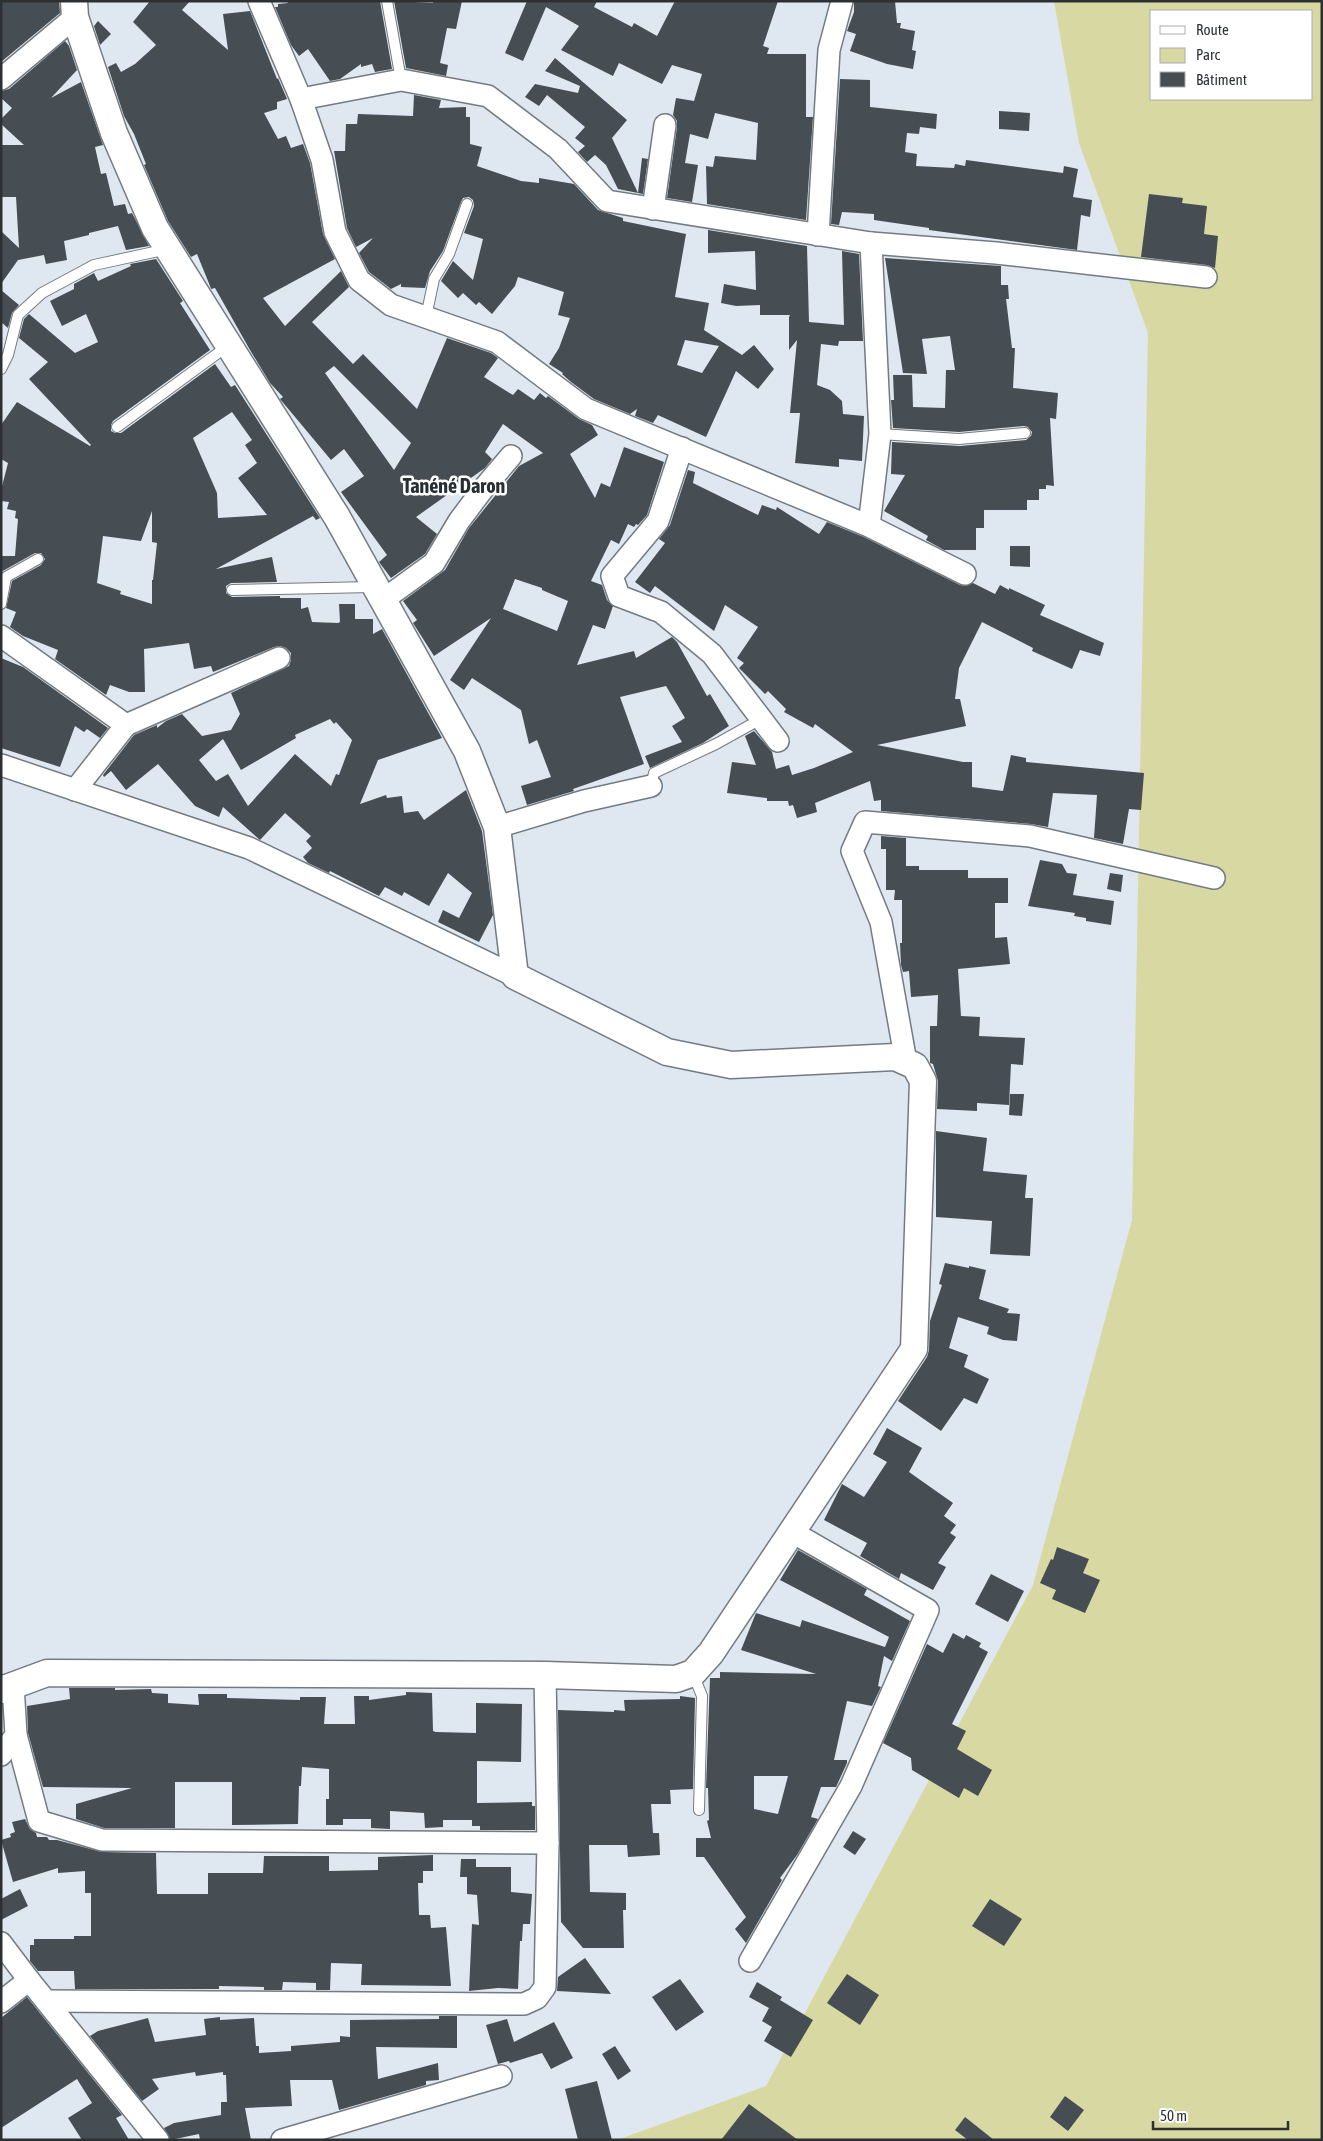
<svg xmlns="http://www.w3.org/2000/svg" width="1323" height="2141" viewBox="0 0 1323 2141" font-family="'Asap Condensed',sans-serif">
	<style>
		.green { fill: #d7d8a2; fill-rule: evenodd }
		.building { fill: #464e54; fill-rule: evenodd }
		.lines { fill: none; stroke-linecap: round; stroke-linejoin: round }
		.service-casing { stroke: #737b82; stroke-width: 12 }
		.minor-casing { stroke: #737b82; stroke-width: 24 }
		.tertiary-casing { stroke: #737b82; stroke-width: 29 }
		.service { stroke: #fff; stroke-width: 10 }
		.minor { stroke: #fff; stroke-width: 21 }
		.tertiary { stroke: #fff; stroke-width: 26 }
		.labels { text-anchor: middle; dominant-baseline: central; stroke-width: 5; stroke-linejoin: round; paint-order: stroke }
		.district-label { font-size: 20px; font-weight: bold; fill: #272e34; stroke: #fff }
	</style>
	<rect width="100%" height="100%" fill="#dfe8f0"/>
	<path class="green" d="M1054,1H1322V2140H617L766,2086L1033,1585L1132,1220L1148,333L1079,143ZM1152,11H1312V99H1152Z"/>
	<g class="building">
		<path d="M1,1H59L60,13L1,62Z"/>
		<path d="M150,1H190L182,10L228,50L223,14L250,11L277,79L278,78L287,99L277,102V109L264,113L278,139L286,136L291,148L303,144L310,163L323,234L335,259L263,298L285,326L341,271L349,287L312,322L353,364L363,354L417,409L447,338L491,353L498,358L484,377L513,395L518,389L534,400L540,393L546,398L548,396L579,419L592,425L598,435L570,454L595,498L601,483L610,487L624,447L664,462L647,515L638,525L636,524L634,527L628,524L619,544L611,540L591,581L602,585L607,600L613,606L605,629L593,625L577,665L634,651L636,658L672,637L677,642L707,696L710,694L729,726L703,743L650,768L645,756L682,742L672,726L685,718L666,686L620,697L644,764L573,789L574,791L527,805L521,786L551,777L537,740L529,744L521,710L472,678L464,690L450,680L491,618L434,656L413,623L417,620L403,601L445,570L469,528L519,466L543,453L503,424L485,452L492,459L485,468L416,517L437,534L425,554L391,578L379,562L387,555L341,492L364,476L344,449L331,460L280,399L283,397L270,383L250,350L215,288L211,289L210,286L197,254L191,257L168,221L144,165L146,164L134,134L124,116L108,67L116,63L121,72L135,64L156,45L133,22ZM334,366L411,443L394,470L325,373ZM515,579L542,588V590L568,601L557,631L503,609Z"/>
		<path d="M287,1H380L392,69L375,72L372,64L361,67V64L340,79L330,81L308,49L299,56L291,45L275,7H278V4L288,3Z"/>
		<path d="M394,1L433,3V1H462L456,29L447,28L440,63L448,65L446,76L406,68Z"/>
		<path d="M527,1H597L594,7L632,27L634,23L657,36L675,1H778L763,46L769,48L767,54H806V117H813L806,220L707,204L706,166L713,167L715,156L756,160L758,123L715,113L708,139L690,134L685,163L698,165L692,202L667,198L677,127V121L673,115L676,98L694,101L702,74L672,65L662,84L619,63L613,76L561,50L579,26L546,7L523,61L505,53Z"/>
		<path d="M854,1H895L897,23H901L900,28L915,31L912,50L916,51L913,69L887,64L850,51L856,34L847,31L854,12Z"/>
		<path d="M98,21L111,34L100,45L94,26Z"/>
		<path d="M65,41L69,46L77,70L51,98L81,82L103,145L95,147L101,174L106,173L114,206L125,204L128,214L132,213L149,246L126,250L118,226L89,233V235L64,241L67,260L46,264L44,255L18,260L1,284V231L19,248L16,197H1V145H24L1,124V119L12,108L1,98V91L9,89Z"/>
		<path d="M555,58L627,120L612,138L638,193L642,158L648,159L643,194L618,189L606,165L595,155L587,162L578,152L585,146L575,138L585,127L547,95L539,106L525,97L535,84L578,93L580,86L545,71Z"/>
		<path d="M840,79L870,80V107L937,114L936,129L920,127L919,134L907,133L905,152L917,154L916,166L954,168L955,164L965,166L966,160L1063,173L1064,166L1078,169L1073,197L1092,200L1090,217L1081,215L1077,250L929,230V228L874,220V214L842,212L839,225L831,224Z"/>
		<path d="M414,95L441,100L439,108L466,107V117H470V144L482,147L477,166L521,181L539,183V178L574,184L598,210L623,218V221L686,234L675,297L709,303L704,330L742,355L754,345L774,369L758,389L736,371L706,437L660,416L658,415L653,423L635,416L637,409L630,414L594,399L571,382L562,374L563,373L549,364L559,348L570,318L558,315L564,292L518,277L515,286L492,314L479,302L476,305L463,293L458,298L441,281L453,261L473,280L483,239L464,233L474,206L473,200L469,197L463,198L461,202L443,251L430,271L425,288L401,287V284L391,289L369,272L359,253L373,238L356,247L347,228L334,151H345L346,124H357L358,114L413,116ZM685,340L719,346L702,373L677,365Z"/>
		<path d="M999,111L1030,113L1029,131L999,129Z"/>
		<path d="M1149,194L1183,198L1182,203L1207,206L1204,234L1218,236L1215,268L1207,265L1141,257Z"/>
		<path d="M708,230L807,246L809,322L844,325L842,251L859,254L863,341H839L838,346L821,344L817,385L830,390L842,401L843,414L864,416L862,461L839,459V467L795,463L800,413H790L797,340L789,350V317L790,315H760V305L736,306L721,303L724,284L756,290L755,251L708,253Z"/>
		<path d="M885,258L1001,266V285H1008L1009,299H1006L1012,348H1015L1013,388L1058,393L1056,419L1050,418L1054,486L1046,485V489H1039V500H1027V510H984V528H976V550H944L926,540L928,536L884,511L905,475L891,474L892,442L960,446L1026,440L1031,436L1032,432L1028,427L1024,426L959,432L893,428L891,400H894L893,375H912L913,407L945,408L946,370H955L950,336L922,339L927,374L903,373Z"/>
		<path d="M156,259L183,301L180,303L210,350L113,421L111,425V431L115,433H121L215,364L231,387L235,385L320,518L316,520L313,516L216,569L272,557L277,582L231,583L226,586V593L232,597L280,596V598H301V609L308,607L312,622L338,623L340,622L339,604H355V619H373V634L382,629L442,738L378,760L360,804L386,795L387,798L402,796L404,813L418,811L424,820L466,790L482,831L493,915L479,942L438,922L443,910L459,918L472,893L448,873L429,906L404,892L402,896L385,887L379,896L330,871L329,873L308,863L303,857L312,848L306,841L311,836L285,813L260,840L223,807L219,817L195,806L158,764L126,790L111,771L104,777L103,775L134,735L157,725V728L166,721L182,714L202,736L231,730L240,714L231,693L289,666L291,660V653L286,648L280,646L274,647L213,672L211,666L194,669L189,643L144,649L145,692H129L110,685L106,695L55,659L58,650L23,636L10,627L16,612L6,608L12,581L41,565L45,559L41,553H35L1,572V556H15L18,519L15,518L16,511L7,509L9,502L1,501V490L8,463L1,459V425L17,402L90,446L91,445L29,379L48,362L19,338L24,319L29,314L75,353L98,342L86,314L62,326L50,301L74,289V284L94,273L98,281L131,266L130,264ZM232,412L252,440L245,445L257,463L238,478L267,515L218,518L217,493L193,438ZM152,511V542L157,543L153,580H152V604L120,594L121,591L97,583L103,536L141,541ZM330,719L334,724L336,722L352,740L339,775L336,774L331,786L295,754L248,806L228,774L216,781L199,760L223,739L241,770L296,738L295,735Z"/>
		<path d="M1,290L19,305L12,313L8,328L1,322Z"/>
		<path d="M688,470L695,472L693,483L758,515L762,505L776,510L777,507L819,534L827,522L864,537L960,585L966,586L973,583L995,594L1000,585L1009,590V588L1045,605L1040,615L1104,643L1100,656L1080,650L1072,669L1032,651L1033,648L982,622L959,668L955,699H960L966,726L877,745L963,762H972V787L1003,791L1011,755L1026,758V762L1144,773L1141,810L1129,809L1123,844L1094,838L1097,795L1053,793L1048,827L1031,824L881,811V800L874,801L870,781L815,803L817,812L797,818L793,805L789,806L788,801H767V798L727,793L732,762L756,765L745,736L754,731L772,752L776,769L789,765L792,775L814,768L853,752L815,724L813,728L784,712L786,709L768,691L765,694L739,668L744,663L737,658L758,627L725,605L714,631L655,586L650,593L635,582L665,543L659,539L670,525Z"/>
		<path d="M1010,546H1030V567L1010,566Z"/>
		<path d="M1,658L23,667L108,728L100,738L87,729L84,732L75,726L60,767L1,748Z"/>
		<path d="M881,836L906,838V866H919V870H968V878H1008V903H995V938L1007,937L1010,964L958,969L961,1016L980,1017L979,1036L1025,1038L1023,1065L1011,1064L1009,1105L977,1103V1111L937,1109L938,1081L933,1064L930,1063V1026H937L938,995L911,997L909,971L903,972L901,965L900,943H902V900H894L895,890H886V849H881Z"/>
		<path d="M1040,860L1062,864L1067,873L1077,874L1073,895L1114,901L1111,925L1086,921V918L1074,916L1075,913L1028,906Z"/>
		<path d="M1110,873L1123,875L1121,892L1107,889Z"/>
		<path d="M1010,1094H1024L1022,1116L1009,1115Z"/>
		<path d="M936,1131L987,1138L983,1171L1027,1175L1025,1198H1033L1030,1256L990,1254L992,1221L936,1217Z"/>
		<path d="M945,1263L969,1268V1266L986,1270L979,1299L1009,1309L1007,1313L1020,1314L1017,1341L1003,1340L987,1334L989,1327L958,1317L949,1348L968,1355L964,1367L989,1379L977,1404L964,1398L941,1431L898,1401L927,1357L929,1350L930,1321L942,1285L939,1284Z"/>
		<path d="M887,1428L922,1448L909,1472L953,1503L944,1516L956,1525L950,1533L956,1537L938,1563L946,1567L933,1590L901,1573L899,1579L860,1556L867,1543L824,1520L842,1484L864,1497L887,1462L873,1454Z"/>
		<path d="M1057,1547L1089,1559L1083,1573L1100,1580L1085,1613L1052,1599L1056,1590L1040,1583L1051,1559L1053,1560Z"/>
		<path d="M798,1550L867,1589L864,1595L910,1621L892,1661L884,1656L878,1686L881,1687L872,1706L847,1701L834,1760H847V1763L836,1787H821L811,1817L818,1819L797,1855L780,1878L782,1880L746,1943L735,1929L746,1917L704,1857H696V1838H711L707,1821L709,1820L708,1788H706L710,1678H720V1672L816,1674L741,1650L756,1613L800,1627L802,1620L885,1647L889,1637L780,1580ZM754,1776H788L778,1814L754,1809Z"/>
		<path d="M991,1574L1024,1591L1008,1622L975,1604Z"/>
		<path d="M953,1633L964,1639L966,1635L981,1643L979,1647L988,1652L952,1724L966,1731L957,1749L992,1770L978,1796L964,1788L959,1798L912,1770L911,1758L883,1743L927,1644L943,1653Z"/>
		<path d="M69,1688H115V1690L151,1689L152,1693L168,1694V1703L199,1705L198,1694H227V1698L300,1700V1697H326L324,1724H355L354,1696H369V1700L406,1695V1692L432,1693L433,1731L436,1732L476,1733V1703L522,1704L521,1762L477,1761V1803L532,1802V1806H535V1830H480V1826H472V1820H443V1827L425,1828L424,1813L390,1811V1829L371,1828V1819H343V1825H326V1799H329V1769L302,1767L301,1786H299L298,1824L232,1825V1782H175V1828H104L76,1819V1804L132,1788L43,1787L28,1733L27,1706L70,1699Z"/>
		<path d="M680,1696L695,1698L693,1789L670,1790L671,1804H651L653,1833H659L660,1855L628,1857L627,1845H589L590,1892L626,1893V1910H623L624,1948H583L561,1922L558,1710L614,1712V1710L625,1711L624,1700L680,1699Z"/>
		<path d="M25,1819L30,1829L36,1833L37,1837H47L49,1840H57L102,1852L156,1853L157,1894H208V1873H263L264,1856H329V1871L378,1870V1857L433,1855V1871H423V1883H418L419,1915H430L431,1928L446,1927L451,1986L361,1985L362,1964L331,1963L330,1990H316V1983L283,1982L282,1990H264V1987L219,1986V1989H75L74,1971H38L30,1961V1945H34V1939H74V1936H91V1893H85V1871L58,1873V1868L13,1882L1,1840L11,1837L10,1834L15,1832L12,1822Z"/>
		<path d="M853,1831L866,1839L855,1855L843,1847Z"/>
		<path d="M461,1859H476V1867H511V1892L532,1894L530,1924H523L522,1941H520L518,1989L498,1988L469,1991L472,1924L479,1925L477,1895L467,1894V1877H460Z"/>
		<path d="M20,1889L28,1906L1,1920V1899Z"/>
		<path d="M990,1899L1022,1919L1004,1946L972,1926Z"/>
		<path d="M585,1958L611,1994L557,1991L558,1977Z"/>
		<path d="M847,1974L879,1995L860,2025L827,2003Z"/>
		<path d="M680,1979L704,2012L676,2031L652,1997Z"/>
		<path d="M757,1982L782,1997L780,2000L813,2020L791,2057L764,2041L772,2027L762,2021L769,2008L749,1997Z"/>
		<path d="M27,1997L122,2115L116,2118L129,2140H82L68,2118L92,2103L77,2079L1,2128V2018Z"/>
		<path d="M439,2016H457V2048L376,2047L378,2079L438,2063L439,2080L426,2081V2085L339,2110L332,2080H290L292,2106L245,2108L251,2140H200L199,2134L170,2140L164,2128L174,2123L221,2115V2102H227L226,2075H223V2072L196,2076L195,2072L152,2079L159,2089L142,2101L90,2036L98,2031L148,2018L155,2042L206,2035L204,2019L220,2017V2020L254,2018L256,2046H259V2053L291,2051V2046L340,2042V2036L350,2037V2020L439,2019Z"/>
		<path d="M507,2019L514,2042L554,2022L573,2058L551,2069L542,2053L510,2063L509,2061L498,2064L486,2025Z"/>
		<path d="M615,2046L631,2071L618,2080L602,2054Z"/>
		<path d="M597,2081L612,2140H578L565,2089Z"/>
		<path d="M1065,2096L1084,2110L1068,2131L1050,2117Z"/>
		<path d="M749,2104L798,2140H721Z"/>
		<path d="M965,2117L994,2140H968L955,2130Z"/>
	</g>
	<g class="lines">
		<g class="service-casing">
			<g id="service">
				<path d="M387,1L401,80"/>
				<path d="M426,317L434,279L449,254L467,204"/>
				<path d="M1,369L8,355L18,315L42,293L94,265L168,249"/>
				<path d="M117,427L229,345"/>
				<path d="M880,434L959,439L1025,433"/>
				<path d="M232,590L373,587"/>
				<path d="M1,604L6,577L38,559"/>
				<path d="M651,786L654,773L716,744L761,719"/>
				<path d="M693,1674L702,1696L699,1810"/>
			</g>
		</g>
		<g class="minor-casing">
			<g id="minor">
				<path d="M259,1L301,99L322,160L335,232L359,280L391,305L497,342L586,409L869,526L965,574"/>
				<path d="M1,79L75,17"/>
				<path d="M301,99L401,80L488,96L558,149L607,201L871,243L996,253L1206,277"/>
				<path d="M653,209L665,125"/>
				<path d="M818,235L829,50L842,1"/>
				<path d="M682,448L658,521L612,576L619,596L661,612L712,654L778,741"/>
				<path d="M869,526L880,434L871,243"/>
				<path d="M383,600L434,563L459,521L483,489L511,456"/>
				<path d="M1,636L126,725"/>
				<path d="M1,765L249,848L515,976"/>
				<path d="M75,790L126,725L279,658"/>
				<path d="M497,827L584,801L651,786"/>
				<path d="M906,1062L881,922L852,851L865,822L1030,836L1214,878"/>
				<path d="M16,1735L39,1821L102,1840L548,1843"/>
				<path d="M1,1755L16,1735L13,1685"/>
				<path d="M1,1943L29,1980L158,2140"/>
				<path d="M750,1961L851,1786L928,1610L792,1532"/>
				<path d="M46,2001L524,2004L537,1998L545,1987L548,1843L545,1675"/>
				<path d="M1,2002L29,1980"/>
				<path d="M282,2140L501,2076"/>
			</g>
		</g>
		<g class="tertiary-casing">
			<path id="tertiary" d="M1,1690L47,1673L545,1675L676,1679L693,1673L711,1653L914,1349L923,1081L915,1066L895,1057L731,1065L667,1052L515,976L497,827L467,751L337,517L155,228L114,133L75,17L74,1"/>
		</g>
		<use href="#service" class="service"/>
		<use href="#minor" class="minor"/>
		<use href="#tertiary" class="tertiary"/>
	</g>
	<g class="labels">
		<g class="district-label">
			<text x="454" y="485">Tanéné Daron</text>
		</g>
	</g>
	<rect width="1323" height="2141" fill="none" stroke="#2d3033" stroke-width="5"/>
	<rect x="1150" y="10" width="162" height="90" fill="#ffffff" stroke="#abacad"/>
	<rect x="1160" y="26" width="25" height="8" fill="#ffffff" stroke="#abacad"/>
	<text x="1196" y="35" font-size="15" fill="#2d3033">Route</text>
	<rect x="1160" y="48" width="25" height="15" fill="#d7d8a2" stroke="#abacad"/>
	<text x="1196" y="60" font-size="15" fill="#2d3033">Parc</text>
	<rect x="1160" y="72" width="25" height="15" fill="#464e54" stroke="#abacad"/>
	<text x="1196" y="85" font-size="15" fill="#2d3033">Bâtiment</text>
	<path d="M1153 2121v8h135v-8" fill="none" stroke="#2d3033" stroke-width="2.5"/>
	<text x="1160" y="2121" font-size="15" fill="#2d3033" stroke="#ffffff" stroke-width="4" paint-order="stroke">50 m</text>
</svg>
